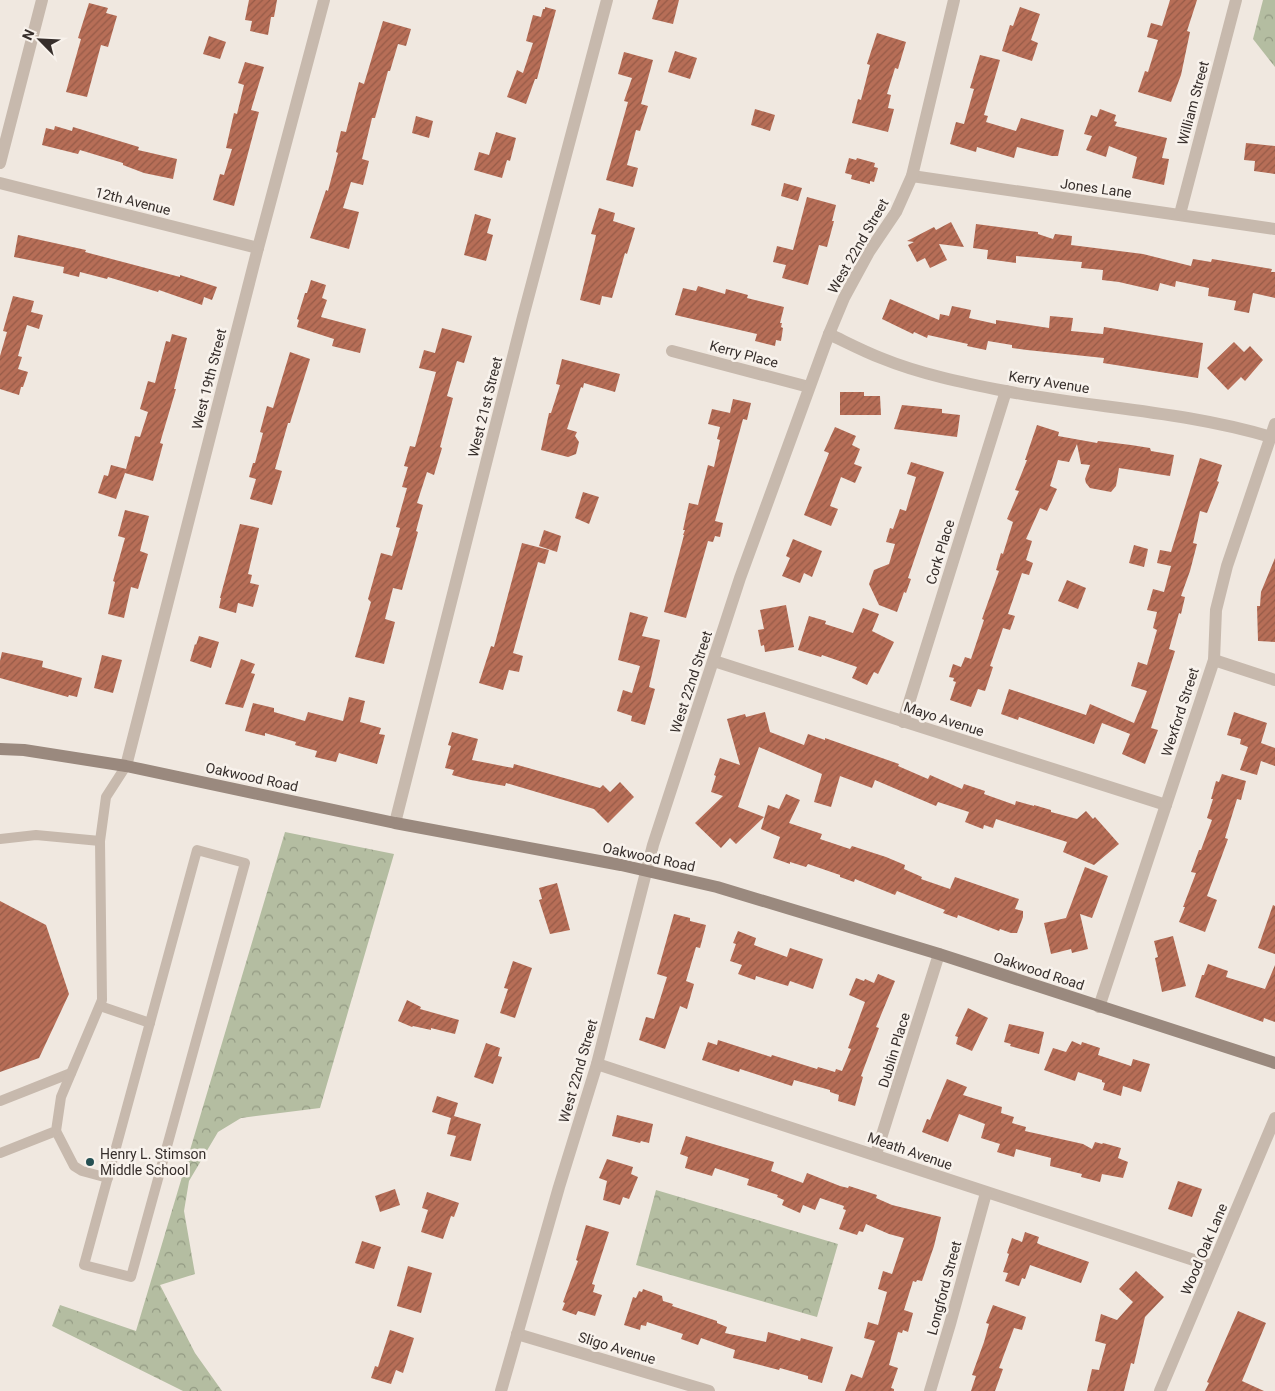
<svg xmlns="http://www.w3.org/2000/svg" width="1275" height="1391" viewBox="0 0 1275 1391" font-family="Roboto,sans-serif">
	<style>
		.forest { fill: url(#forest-crowns) }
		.building { fill: url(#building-hatch) }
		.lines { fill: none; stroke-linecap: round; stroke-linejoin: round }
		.lane { stroke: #c7b9ad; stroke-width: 10 }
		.street { stroke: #c7b9ad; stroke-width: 12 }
		.secondary { stroke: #9a897e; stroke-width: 12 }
		.poi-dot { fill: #255053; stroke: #f8f2ec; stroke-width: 2 }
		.labels { text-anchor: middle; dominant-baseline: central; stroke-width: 5; stroke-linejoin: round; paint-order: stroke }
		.street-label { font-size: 14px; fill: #362e2b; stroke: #f8f2ec }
		.poi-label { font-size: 14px; fill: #362e2b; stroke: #f8f2ec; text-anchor: start }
	</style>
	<defs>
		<pattern id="forest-crowns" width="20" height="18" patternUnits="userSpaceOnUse" patternTransform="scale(1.25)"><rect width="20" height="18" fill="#b4bda1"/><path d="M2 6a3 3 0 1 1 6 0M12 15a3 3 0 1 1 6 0" fill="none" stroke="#939a83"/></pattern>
		<pattern id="building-hatch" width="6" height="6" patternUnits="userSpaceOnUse" patternTransform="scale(1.25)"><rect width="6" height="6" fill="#b76e57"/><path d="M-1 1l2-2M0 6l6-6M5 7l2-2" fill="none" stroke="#965b48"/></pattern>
	</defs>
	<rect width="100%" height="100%" fill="#f0e8e0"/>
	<g class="forest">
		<path d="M1263,0H1275V67L1253,39Z"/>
		<path d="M285,832L394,854L320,1108L241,1118L218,1132L189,1181L184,1211L195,1274L160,1285L195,1353L222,1391H183L52,1326L60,1305L136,1331Z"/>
		<path d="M656,1190L838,1244L817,1317L636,1265Z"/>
	</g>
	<g class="building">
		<path d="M249,0H277L274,17H271L268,35L250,31L252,21L245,20Z"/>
		<path d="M658,0H679L673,24L652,19Z"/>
		<path d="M1170,0H1197L1187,31L1190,32L1181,75L1171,102L1138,92L1145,71L1148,72L1158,40L1147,37L1151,23L1162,26Z"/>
		<path d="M89,3L108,8L106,13L117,16L108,47L101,45L87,97L66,92L81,39L78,38Z"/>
		<path d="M545,7L556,10L537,79H535L526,104L507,97L517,70L523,73L533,43L526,41L533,15L541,17L543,9H545Z"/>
		<path d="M1020,7L1040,14L1031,40L1038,43L1032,61L1002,51L1010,25L1013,26Z"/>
		<path d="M383,21L411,29L406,46L398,44L390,71H388L375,118H372L362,159L369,161L363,185L351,182L343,208L359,212L349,249L310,238L326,190L328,191L338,153L336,152L341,131L346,132L359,82L364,84Z"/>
		<path d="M877,33L906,42L898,69L895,68L887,94L891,95L888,108L894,109L888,132L852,123L858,99L861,100L870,65L867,64Z"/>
		<path d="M209,36L226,42L220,59L203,54Z"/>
		<path d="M675,51L697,58L690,79L668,72Z"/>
		<path d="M624,52L653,60L641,104L648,106L640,131L636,130L627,165L638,168L633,187L606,180L628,102L624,101L632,78L618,74Z"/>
		<path d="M980,55L1000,60L984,115L988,116L986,122L1016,131L1021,118L1064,130L1058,156H1052L1017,147L1014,158L977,147L976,152L950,144L956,122L964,124L974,89L970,88Z"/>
		<path d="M245,62L264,67L251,110L259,112L234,206L213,200L220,174L224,175L232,149L226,148L234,113L237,114L244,85L238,83Z"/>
		<path d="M755,109L775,115L770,131L751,125Z"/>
		<path d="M1100,109L1116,115L1114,121L1117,122L1115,126L1167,138L1162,158L1169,159L1164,185L1132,178L1137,157L1109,146L1106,157L1086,150L1092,136L1084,134L1091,115L1097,117Z"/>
		<path d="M416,116L433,121L429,138L412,133Z"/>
		<path d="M55,126L72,131L73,127L139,147L138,150L177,159L173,179L144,173L123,165V163L80,150L78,154L42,145L46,128L54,130Z"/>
		<path d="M496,132L516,138L510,161L507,160L502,178L474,170L479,152L489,155Z"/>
		<path d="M1246,143L1275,146V174L1254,171L1255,161L1244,160Z"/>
		<path d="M849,158L856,160L857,158L875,163L874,167L878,168L874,182L870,181V184L851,179L852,175L845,173Z"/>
		<path d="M784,183L802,188L798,201L781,196Z"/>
		<path d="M807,197L836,205L832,221H834L827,247L819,245L808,285L782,278L786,265L773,262L777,246L793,250Z"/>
		<path d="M599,208L615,213L613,221L635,228L627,254L625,253L612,298L602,296L600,305L580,300L594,244L596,235L591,234Z"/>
		<path d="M475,214L491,219L487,233L493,235L486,261L464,255Z"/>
		<path d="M951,222L964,247L939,244L947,260L930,268L925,258L917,262L908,245L914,242L907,241L934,227L936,230Z"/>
		<path d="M976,224L1038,232V234L1053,239L1055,234L1072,236L1071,245L1143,254L1191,266L1193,259L1211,262L1212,259L1272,269L1271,272H1275V298L1253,293L1249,313L1234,310L1236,301L1208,296L1209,288L1176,281L1175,287L1160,283L1158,291L1119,282L1102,280L1103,270L1081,268L1082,262L1016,256V263L987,259L988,250L973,248Z"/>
		<path d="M18,235L86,250L85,252L180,277V275L217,287L212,300L204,297L202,305L159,290L158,292L108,277L107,279L80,272L79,277L63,273L64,267L14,257Z"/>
		<path d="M311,280L326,285L322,298L327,300L321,317L366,329L360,353L332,346L334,339L297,327L299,320L297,319L305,293H307Z"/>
		<path d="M698,286L725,294L726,289L748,295L747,298L784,307L780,323H782L781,327L783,328L781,341L776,340L775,346L755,341L757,334L675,315L683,288L696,291Z"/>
		<path d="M13,296L34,301L31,312L43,315L39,329L27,325L18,356L22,357L18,369L28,372L23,387H21L19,395L0,389V356L7,332L3,331Z"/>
		<path d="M890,299L939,320L940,314L949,316L952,306L971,310L969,318L996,324V320L1049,328L1050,316L1073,318L1071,331L1103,334L1104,327L1203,343L1198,378L1103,363L1104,358L1027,350L1012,348V345L988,341L986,350L967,346L968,344L928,335L927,338L914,332L913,334L882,319Z"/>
		<path d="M442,328L472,336L464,363L457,361L447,396L453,398L440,447L442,448L434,475L427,472L417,503L423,505L416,531L418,532L402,590L393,588L385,619L395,622L384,664L355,657L371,602L368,599L381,553L392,556L400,528L396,527L407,488L402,487L408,467L404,466L410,446L415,447L436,372L419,368L424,350L435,353Z"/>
		<path d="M172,334L187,338L174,389H176L160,443L163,444L153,481L125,473L116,499L98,493L104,475L108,476L111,465L126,469L135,436L140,437L148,412L140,409L148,381L155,383L166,341L170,342Z"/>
		<path d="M1234,342L1244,352L1250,346L1263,360L1245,381L1241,377L1228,390L1207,368Z"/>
		<path d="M290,352L310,359L290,423H288L275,469L282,471L272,505L250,499L256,479L249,477L253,463H255L263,433L260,432L267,406L273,408Z"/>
		<path d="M562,359L620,374L615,392L584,383L583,388L581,387L567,429L577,432L575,436L579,442L576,454L568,457L541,450L549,413H551L560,385L556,384Z"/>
		<path d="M840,392H864V396H880L881,415H840Z"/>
		<path d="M733,399L751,403L747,420L743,419L715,521L723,523L720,537L715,536L713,542L708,541L686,618L664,612L684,535H683L685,530H683L689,503L698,505L708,465L714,467L720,440L717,439L720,427L708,424L712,409L730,413Z"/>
		<path d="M902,405L942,409V413L960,415L957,437L894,429Z"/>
		<path d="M1037,425L1059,432L1058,436L1097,443L1098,441L1131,445L1150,448L1151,451L1174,455L1170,476L1119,468L1116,486L1111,492L1090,488L1086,483L1085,479L1090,465L1081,464L1077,444L1069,462L1058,460L1050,486L1057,489L1047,511L1040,508L1026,539L1032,541L1026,560L1033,563L1029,575L1022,573L1008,614L1015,616L1010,630L1003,628L990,666L993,667L985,691L978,689L971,707L950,700L956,682L953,681L954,678L949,677L953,664L961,667L965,657L971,659L984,620L982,619L999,571L996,570L1001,553L1003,554L1013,522L1007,519L1019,491L1015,490L1027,460H1025Z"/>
		<path d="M835,427L856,436L852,445L860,449L854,464L862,467L855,483L841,477L830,506L838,509L831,526L804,515L829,453L824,451Z"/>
		<path d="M1200,458L1222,465L1217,481L1219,482L1207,513L1200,511L1193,543L1197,544L1190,571L1181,596L1185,597L1181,614L1179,613L1169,649L1175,651L1151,728L1158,730L1145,764L1122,754L1130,734L1102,723L1094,744L1019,717L1018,720L1001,714L1009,689L1086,715L1090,704L1134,723L1147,691L1131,686L1138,662L1147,665L1157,630L1153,628L1157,612L1147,610L1153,589L1164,592L1171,566L1157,563L1160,550L1171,552Z"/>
		<path d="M911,462L944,472L908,578L911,579L906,593L904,592L897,612L879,605L869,584L874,570L889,564L895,544L886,542L890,528L893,529L900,509L906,511L916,477L907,474Z"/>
		<path d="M583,492L599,497L589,524L575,518Z"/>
		<path d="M125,510L149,516L140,551L148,554L138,589L131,587L124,618L108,614L115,582L113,581L125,538L118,536Z"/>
		<path d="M240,524L259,528L248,574L252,575L250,583L259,585L253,607L238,603L236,613L219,608L221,598H220Z"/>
		<path d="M544,530L561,536L557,552L539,546Z"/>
		<path d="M793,539L822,551L812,577L804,573L800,583L782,576L790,558L786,556Z"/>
		<path d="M522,543L549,550L545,564L538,562L513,653L523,656L519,672L509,670L503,690L479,683L491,646L494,647Z"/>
		<path d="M1134,545L1148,549L1144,567L1129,563Z"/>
		<path d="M1275,558V642L1258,641L1257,606H1260L1261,592Z"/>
		<path d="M1067,580L1086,588L1078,609L1058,601Z"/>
		<path d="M786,605L794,647L765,652L764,645L761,646L758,630L764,629L760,610Z"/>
		<path d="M863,608L879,614L872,631L894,642L878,674L874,672L867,685L852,678L857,667L822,655L821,657L798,650L809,616L826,621L825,624L853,633Z"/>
		<path d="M630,612L648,617L642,636L660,640L649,687L655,689L645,725L631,721L632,716L617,711L623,690L632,693L640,666L618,660Z"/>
		<path d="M199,636L219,642L211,668L190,661L195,644L196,645Z"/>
		<path d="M2,652L43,661L42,667L82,678L77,697L69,695L68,697L0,678V661Z"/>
		<path d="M102,655L122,660L113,693L94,688Z"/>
		<path d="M241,659L255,664L251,673L255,674L243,708L225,704Z"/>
		<path d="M349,697L365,701L360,722L381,728L379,734L385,735L377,764L339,753L336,762L315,757L317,751L295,745L296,742L265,733V736L245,731L253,703L274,708V712L305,721L308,712L343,721Z"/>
		<path d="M765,712L770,732L804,745L808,734L825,740V738L899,764L898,766L928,779L930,775L962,789L964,784L985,791L984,794L1015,805L1016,801L1034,806V805L1051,810V812L1077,819L1086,811L1093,819L1095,817L1119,844L1094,865L1063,852L1067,842L996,819L993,828L984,825L983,829L965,822L969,812L938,802L936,806L875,780L872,788L840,776L831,807L814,802L822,774L759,747L738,807L764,817L736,844L730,838L721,848L695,823L723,796L711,792L716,776L714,775L720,758L740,765L727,719L745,714L746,717Z"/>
		<path d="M1234,712L1267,723L1261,743L1275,748V766L1261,761L1257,775L1240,770L1248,747L1240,744L1241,739L1227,735Z"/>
		<path d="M452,732L478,739L472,760L513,768L514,764L600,788L603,785L610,792L620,782L634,797L608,823L594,809L506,783L505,786L471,780L452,775L454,770L445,768L451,746L448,745Z"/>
		<path d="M1222,774L1246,781L1241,800L1237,799L1225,838L1228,839L1207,896L1217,900L1205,932L1179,922L1185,907H1183L1196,873L1191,872L1199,850H1201L1212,820L1207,818L1213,799H1211L1216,781L1219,782Z"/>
		<path d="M786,794L800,800L789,823L822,834L820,839L850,849L852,846L886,857L905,865L904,869L922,877L921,879L950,889L955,877L1019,899L1015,909L1023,911V917L1017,933H1011L1000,929L999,931L958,915L957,918L943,913L945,910L897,891L895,895L855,879L854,882L840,877V875L808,864L806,867L790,862V864L773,858L780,837L761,829L768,805L779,809Z"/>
		<path d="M1085,867L1108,876L1092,918L1080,914L1088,949L1072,953L1071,949L1051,954L1044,923L1066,918Z"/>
		<path d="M557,883L570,930L550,934L539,900L542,899L539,888Z"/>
		<path d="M0,901L46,925L69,994L39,1058L0,1072Z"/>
		<path d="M1273,905L1275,906V954L1258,948Z"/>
		<path d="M674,914L690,918V921L706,925L700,948L696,947L686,981L694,984L687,1009L680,1006L665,1049L639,1040L646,1017L654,1019L667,977L657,974Z"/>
		<path d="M738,931L756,938L754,945L787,957L790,948L823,959L813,989L790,981L788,986L756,976L755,980L738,974L742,965L730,961L736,944L733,943Z"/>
		<path d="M1173,936L1186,986L1162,992L1155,958L1158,957L1154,941Z"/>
		<path d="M513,961L532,968L515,1018L500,1013L508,989L504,988Z"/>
		<path d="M1208,964L1228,971L1226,977L1265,989L1275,965V1022L1264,1018L1263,1022L1195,997L1202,975H1204Z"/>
		<path d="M878,974L895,981L876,1027L879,1028L861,1076L863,1077L855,1106L838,1101L839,1095L830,1092V1090L794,1080L792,1086L740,1069L739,1072L702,1060L708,1042L717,1045L718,1040L771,1057L772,1055L817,1069L818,1067L835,1072L836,1069L842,1071L851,1049L848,1048L865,1002L849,995L856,978L864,981L865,979L874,983Z"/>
		<path d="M407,1000L421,1007L420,1009L459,1020L455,1034L431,1028V1030L413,1026L412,1027L398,1021Z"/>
		<path d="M968,1008L988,1018L972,1051L956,1044L958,1037L955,1036Z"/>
		<path d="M1009,1024L1044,1032L1039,1054L1010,1046L1011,1044L1004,1042Z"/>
		<path d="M1072,1041L1081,1045L1082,1042L1100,1048L1098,1055L1131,1066L1133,1059L1150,1064L1141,1092L1123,1086L1121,1096L1103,1090L1105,1083L1102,1082V1080L1078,1072L1075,1081L1044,1070L1053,1048L1066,1052Z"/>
		<path d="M486,1043L500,1048L498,1056L502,1057L493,1084L474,1077Z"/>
		<path d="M947,1079L967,1087L963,1095L1002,1107L1001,1113L1014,1117L1012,1123L1026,1127L1025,1131L1083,1144L1092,1149L1095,1142L1102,1144L1103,1143L1121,1148L1118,1158L1128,1162L1123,1178L1102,1174L1100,1182L1081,1177L1082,1174L1050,1166L1051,1158L1016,1149L1014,1157L997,1152L1000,1144L981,1138L985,1124L959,1114L948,1142L922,1132L927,1119L930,1120Z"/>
		<path d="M437,1096L458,1103L454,1116L481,1124L471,1161L450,1156L456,1136L447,1134L451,1118L432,1112Z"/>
		<path d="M617,1115L653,1124L649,1143L641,1141L640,1143L612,1136Z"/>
		<path d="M686,1136L774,1162L771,1171L803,1183L807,1173L840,1186L848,1188L849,1186L877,1195L876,1198L892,1205L941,1217L934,1246L922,1281L917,1280L916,1282L913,1281L904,1310L913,1313L908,1332L903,1330L902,1333L898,1332L889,1365L898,1368L891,1388L894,1389V1391H845L851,1374L862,1378L875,1341L864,1338L868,1322L878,1325L887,1292L878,1289L883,1271L892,1274L904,1238L889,1234L866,1224L863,1232L859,1231L857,1235L839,1229L846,1210L843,1209L844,1206L820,1198L815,1210L803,1205L800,1213L782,1205L784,1200L777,1197L778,1195L747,1185L749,1179L715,1168L712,1176L685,1168L688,1157L680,1154Z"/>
		<path d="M607,1159L633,1167L631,1174L638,1177L629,1199L623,1197L620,1205L603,1200L607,1181L599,1178Z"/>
		<path d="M1178,1181L1202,1189L1192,1217L1168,1209Z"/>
		<path d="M395,1189L400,1205L380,1212L375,1196Z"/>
		<path d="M427,1192L459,1203L454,1217L451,1216L443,1239L421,1232L428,1210L422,1208Z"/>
		<path d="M586,1225L609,1232L592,1284L595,1285L593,1292L602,1295L595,1316L578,1311L576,1315L562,1310L565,1303L563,1302L578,1261L576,1260Z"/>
		<path d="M1025,1232L1039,1237L1037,1243L1041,1245L1089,1262L1081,1283L1030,1265L1025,1279L1022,1278L1019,1286L1005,1281L1008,1273L1003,1272L1009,1254L1007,1253L1012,1238L1022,1242Z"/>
		<path d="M362,1241L381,1247L374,1269L355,1263Z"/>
		<path d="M408,1266L432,1273L421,1313L397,1306Z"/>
		<path d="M1136,1271L1164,1297L1145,1317L1134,1364L1131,1363L1124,1391H1087L1092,1369L1099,1370L1106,1344L1095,1341L1101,1314L1117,1320L1133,1302L1119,1289Z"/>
		<path d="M643,1289L662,1296L663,1301L673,1304L672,1306L717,1321V1323L727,1327L725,1333L766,1342L768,1332L800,1341L801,1338L833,1347L822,1383L808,1379V1376L780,1368L779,1370L733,1358L735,1350L701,1338L698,1345L681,1339L683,1334L647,1322L646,1326L641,1325L640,1330L624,1325L633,1297L636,1298L639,1291L642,1292Z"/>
		<path d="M993,1305L1026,1317L1022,1330L1014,1328L999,1368L1003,1369L995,1391H971L976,1376L972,1375L984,1342L989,1324L986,1323Z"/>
		<path d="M1238,1311L1266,1323L1242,1381L1264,1391H1205L1209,1383L1207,1382Z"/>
		<path d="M390,1330L414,1338L403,1373L396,1370L391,1384L371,1378L375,1366L378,1367Z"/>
	</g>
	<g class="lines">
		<g class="lane">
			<path d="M0,839L36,835L100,841"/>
			<path d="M197,850L245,863L131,1277L84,1265Z"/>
			<path d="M100,1006L150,1023"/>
			<path d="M0,1101L71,1073"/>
			<path d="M56,1131L74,1166L82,1171L108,1178"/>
			<path d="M0,1153L56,1131L61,1097L102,1000L100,841L106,797L126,766"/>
		</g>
		<g class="street">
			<path d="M0,163L42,0"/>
			<path d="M912,176L1275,229"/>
			<path d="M0,183L258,248"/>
			<path d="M1180,214L1236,0"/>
			<path d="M829,334C846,342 863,351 881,358C920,374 964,383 1005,391C1094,408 1184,411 1271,437"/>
			<path d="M672,351L809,387"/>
			<path d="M1214,660L1275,680"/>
			<path d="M714,661L1166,805"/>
			<path d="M903,722L1006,391"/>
			<path d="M126,766L258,248L324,0"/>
			<path d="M395,823L523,317L607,0"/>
			<path d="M1099,1007L1214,660L1216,610L1227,566L1275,424"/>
			<path d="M597,1064L1212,1266"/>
			<path d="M876,1154L939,954"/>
			<path d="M517,1334L709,1391"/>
			<path d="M501,1391L559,1187L597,1064L653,845L740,578L829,334L844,298L869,252L896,212L912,176L954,0"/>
			<path d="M930,1391L950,1324L986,1193"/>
			<path d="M1160,1391L1275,1118"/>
		</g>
		<path class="secondary" d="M0,749L24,750L126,766L395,823L621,865L717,887L939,954L1275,1063"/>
	</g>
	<circle class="poi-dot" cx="90" cy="1162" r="5"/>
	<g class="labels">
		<g class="street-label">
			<text transform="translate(1193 103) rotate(-75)">William Street</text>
			<text transform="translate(1096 188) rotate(8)">Jones Lane</text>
			<text transform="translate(133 201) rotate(14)">12th Avenue</text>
			<text transform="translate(858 246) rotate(-60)">West 22nd Street</text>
			<text transform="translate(744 354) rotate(15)">Kerry Place</text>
			<text transform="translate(209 379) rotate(-76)">West 19th Street</text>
			<text transform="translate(1049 382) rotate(9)">Kerry Avenue</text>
			<text transform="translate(485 407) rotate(-76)">West 21st Street</text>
			<text transform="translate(940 552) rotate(-73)">Cork Place</text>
			<text transform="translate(691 682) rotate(-72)">West 22nd Street</text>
			<text transform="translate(1180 712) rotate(-72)">Wexford Street</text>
			<text transform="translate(944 719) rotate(18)">Mayo Avenue</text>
			<text transform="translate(252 777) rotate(12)">Oakwood Road</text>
			<text transform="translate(649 857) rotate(12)">Oakwood Road</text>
			<text transform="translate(1039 971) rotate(18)">Oakwood Road</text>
			<text transform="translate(894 1050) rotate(-73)">Dublin Place</text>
			<text transform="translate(578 1071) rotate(-74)">West 22nd Street</text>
			<text transform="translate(910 1151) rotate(19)">Meath Avenue</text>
			<text transform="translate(1204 1249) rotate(-67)">Wood Oak Lane</text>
			<text transform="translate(944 1288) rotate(-75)">Longford Street</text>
			<text transform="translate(617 1348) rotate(17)">Sligo Avenue</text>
		</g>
		<g class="poi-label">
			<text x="100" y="1154">Henry L. Stimson<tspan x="100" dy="16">Middle School</tspan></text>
		</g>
	</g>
	<g transform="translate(40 40) rotate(294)" stroke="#f8f2ec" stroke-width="4" paint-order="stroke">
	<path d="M0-4L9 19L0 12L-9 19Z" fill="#362e2b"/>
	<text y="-8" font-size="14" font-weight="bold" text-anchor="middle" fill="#362e2b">N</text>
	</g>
</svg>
